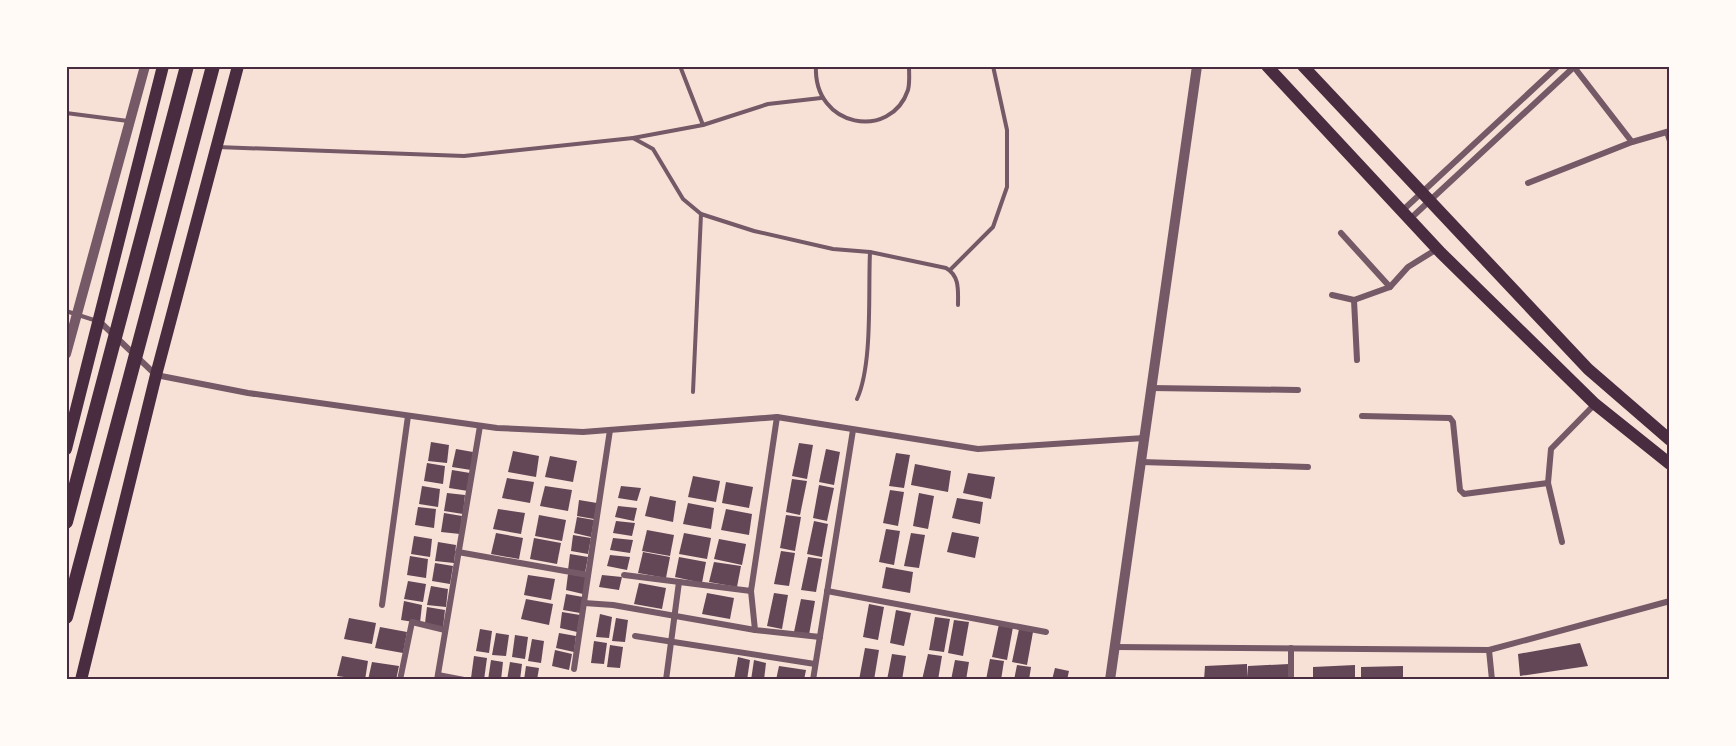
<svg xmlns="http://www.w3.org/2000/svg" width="1736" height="746" viewBox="0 0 1736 746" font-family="Lato,sans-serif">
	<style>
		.building { fill: #644757 }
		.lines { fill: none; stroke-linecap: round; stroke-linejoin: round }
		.service { stroke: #755966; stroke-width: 4 }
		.minor { stroke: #755966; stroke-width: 6 }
		.tertiary { stroke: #755966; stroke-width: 10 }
		.secondary { stroke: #4a2c40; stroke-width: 12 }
		.trunk { stroke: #4a2c40; stroke-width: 14 }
		.neatline { fill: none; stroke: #4a2c40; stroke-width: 2 }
	</style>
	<rect width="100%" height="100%" fill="#f7e1d7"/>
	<g class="building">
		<path d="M431,442L449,445L447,463L428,461Z"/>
		<path d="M799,443L813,445L807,479L792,476Z"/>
		<path d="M456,449L473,452L471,470L452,467Z"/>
		<path d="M826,449L840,452L834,485L819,482Z"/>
		<path d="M513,451L539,456L536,477L508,472Z"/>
		<path d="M896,453L910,455L904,488L889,486Z"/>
		<path d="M550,456L577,461L573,482L545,477Z"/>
		<path d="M427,463L445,466L443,484L424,481Z"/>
		<path d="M915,464L951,471L948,492L911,485Z"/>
		<path d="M452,470L470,473L468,491L449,488Z"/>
		<path d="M968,473L995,477L991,499L963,493Z"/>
		<path d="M693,476L720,481L716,502L688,497Z"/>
		<path d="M507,478L534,482L530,503L502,498Z"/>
		<path d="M792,479L807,481L800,515L786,512Z"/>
		<path d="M726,482L753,487L749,508L722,503Z"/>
		<path d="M819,485L834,488L827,521L813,518Z"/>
		<path d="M422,486L440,489L438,507L419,504Z"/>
		<path d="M545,486L572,490L568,511L540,506Z"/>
		<path d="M621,486L641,488L637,501L618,498Z"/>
		<path d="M890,490L904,492L898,526L883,523Z"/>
		<path d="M447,493L465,495L463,514L444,511Z"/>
		<path d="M919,493L934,496L928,529L913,526Z"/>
		<path d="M650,496L676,501L673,522L645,516Z"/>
		<path d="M957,498L983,502L980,524L952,518Z"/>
		<path d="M579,500L597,503L594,519L577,516Z"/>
		<path d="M688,503L714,508L711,529L683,524Z"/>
		<path d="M618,506L637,508L634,521L615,517Z"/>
		<path d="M418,507L436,509L434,528L415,525Z"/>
		<path d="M498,509L525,513L521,534L493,529Z"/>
		<path d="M726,509L752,514L749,535L721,530Z"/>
		<path d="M444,513L462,516L460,534L441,532Z"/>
		<path d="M539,515L566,520L562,541L535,536Z"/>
		<path d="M786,515L801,517L795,551L780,548Z"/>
		<path d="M577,517L594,520L591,537L574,533Z"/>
		<path d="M616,521L635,523L632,536L613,533Z"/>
		<path d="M814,521L828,524L822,557L807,554Z"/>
		<path d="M886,529L900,531L894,565L879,562Z"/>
		<path d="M647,530L674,535L670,556L642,551Z"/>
		<path d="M952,532L979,537L975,558L947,552Z"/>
		<path d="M496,533L523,538L519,559L491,554Z"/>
		<path d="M684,533L711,538L707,559L679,554Z"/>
		<path d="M911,533L925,535L919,568L904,566Z"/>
		<path d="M573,535L591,538L588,554L571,551Z"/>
		<path d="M414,536L432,539L430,557L411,554Z"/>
		<path d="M534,538L561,543L557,564L530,559Z"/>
		<path d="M613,538L633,540L630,553L610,550Z"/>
		<path d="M719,539L746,544L742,565L714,559Z"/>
		<path d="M438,542L456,545L454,563L435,561Z"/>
		<path d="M781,551L795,553L789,586L774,584Z"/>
		<path d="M643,552L670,557L666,578L638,573Z"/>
		<path d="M570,554L588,557L585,573L568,570Z"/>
		<path d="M610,555L630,557L627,570L607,566Z"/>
		<path d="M410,556L428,559L426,578L407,575Z"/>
		<path d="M679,557L706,562L702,583L675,577Z"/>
		<path d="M808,557L822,559L816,592L801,590Z"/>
		<path d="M714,562L741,566L737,587L709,582Z"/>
		<path d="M435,563L453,566L450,584L432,581Z"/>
		<path d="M886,567L913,572L910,593L882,588Z"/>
		<path d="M568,574L586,577L583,594L566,590Z"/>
		<path d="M528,575L555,579L551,600L524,595Z"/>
		<path d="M602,575L622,577L619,590L599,587Z"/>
		<path d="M408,581L426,584L423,602L404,599Z"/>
		<path d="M639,583L666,588L662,609L634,604Z"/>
		<path d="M431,586L448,589L446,607L427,605Z"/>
		<path d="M707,593L734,598L730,619L702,614Z"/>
		<path d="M774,593L788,595L782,629L767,626Z"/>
		<path d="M566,594L583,597L580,613L563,610Z"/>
		<path d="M526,599L553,604L549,625L521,619Z"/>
		<path d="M801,599L815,601L809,635L794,632Z"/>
		<path d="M404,601L422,605L420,623L401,620Z"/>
		<path d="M869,604L884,607L878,640L863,637Z"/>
		<path d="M427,607L445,610L443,628L425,623Z"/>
		<path d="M896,610L911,613L904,646L890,643Z"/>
		<path d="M562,612L580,615L577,632L560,628Z"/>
		<path d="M600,614L612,617L609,638L596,637Z"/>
		<path d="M935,617L950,619L944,652L929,650Z"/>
		<path d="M349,618L376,623L372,644L344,639Z"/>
		<path d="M616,618L628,620L625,642L612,641Z"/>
		<path d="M954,620L969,622L963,656L948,653Z"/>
		<path d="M999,624L1013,627L1007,660L992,657Z"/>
		<path d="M380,627L407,632L403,653L375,648Z"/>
		<path d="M480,629L492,631L489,653L476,651Z"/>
		<path d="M1019,629L1033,632L1027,665L1012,662Z"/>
		<path d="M496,633L509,635L506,656L492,655Z"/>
		<path d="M559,633L576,636L574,652L556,648Z"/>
		<path d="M515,635L528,637L525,659L512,657Z"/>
		<path d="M532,639L544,641L541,663L528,661Z"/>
		<path d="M594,641L607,643L604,664L591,663Z"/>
		<path d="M1580,643L1588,666L1520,676L1518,654Z"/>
		<path d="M610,645L623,647L620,668L607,667Z"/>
		<path d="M865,648L879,650L874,680H859Z"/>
		<path d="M555,650L572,654L569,670L552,666Z"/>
		<path d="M892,654L906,656L902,680H887Z"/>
		<path d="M928,654L942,656L938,680H922Z"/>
		<path d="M342,656L368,661L365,680L337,676Z"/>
		<path d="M474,656L487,658L484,680L471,678Z"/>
		<path d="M738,657L750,660L747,680H734Z"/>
		<path d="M990,659L1004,661L1001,680H986Z"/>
		<path d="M491,660L503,662L501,680H488Z"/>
		<path d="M754,660L766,663L764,680H751Z"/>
		<path d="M955,660L969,662L966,680H951Z"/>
		<path d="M372,662L399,666L396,680H368Z"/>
		<path d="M510,662L522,664L520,680H507Z"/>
		<path d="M1247,664V677L1248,666L1289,664V680H1204L1205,666Z"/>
		<path d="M1017,665L1031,667L1029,680H1014Z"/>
		<path d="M1355,665V680H1313V667Z"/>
		<path d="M526,666L539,668L537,680H524Z"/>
		<path d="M779,666L806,670L804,680H776Z"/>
		<path d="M1403,666V680H1361V667Z"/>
		<path d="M1055,668L1069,671L1067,680H1052Z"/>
	</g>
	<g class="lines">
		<g class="service">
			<path d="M680,66L703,125"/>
			<path d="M816,66C813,128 891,141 908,90C910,83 909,73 909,66"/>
			<path d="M66,113L128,121"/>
			<path d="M633,138L703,125L768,104L821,98"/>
			<path d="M217,147L464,156L633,138L653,149L683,199L701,214L754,231L833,249L870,252L946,268C960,276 958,291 958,305"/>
			<path d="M950,270L993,227L1007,187V130L993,66"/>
			<path d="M66,311L97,321"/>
			<path d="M693,392L701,214"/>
			<path d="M857,399C873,364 868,291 870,252"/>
		</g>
		<g class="minor">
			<path d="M1574,67L1632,142"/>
			<path d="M1667,132L1670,141"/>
			<path d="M1528,183L1632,142L1670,131"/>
			<path d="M1402,211L1558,66"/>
			<path d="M1410,219L1575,66"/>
			<path d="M1341,233L1390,287"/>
			<path d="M1332,295L1354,300L1390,287L1408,267L1437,249"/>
			<path d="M1354,300L1357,360"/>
			<path d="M100,322L156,375L248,393L497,428L583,432L777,417L978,449L1144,438"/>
			<path d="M1151,388L1298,390"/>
			<path d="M1362,416L1450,418L1453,422L1460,490L1464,494L1548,483"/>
			<path d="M1141,462L1308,467"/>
			<path d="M1562,542L1548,483L1551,449L1595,404"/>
			<path d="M458,552L588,575"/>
			<path d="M624,575L751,591L777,417"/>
			<path d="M751,591L755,630L820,637"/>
			<path d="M827,591L1046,632"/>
			<path d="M584,603L613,605L755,630"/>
			<path d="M382,605L408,416"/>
			<path d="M635,636L815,664"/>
			<path d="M1115,647L1489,650L1670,601"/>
			<path d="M1291,648V680"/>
			<path d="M1489,650L1492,680"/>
			<path d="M574,669L610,430"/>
			<path d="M438,675L464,680"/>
			<path d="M400,680L412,622L445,630"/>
			<path d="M437,680L480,426"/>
			<path d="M666,680L679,582"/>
			<path d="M813,680L853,430"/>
		</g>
		<g class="tertiary">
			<path d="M66,354L145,66"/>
			<path d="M1110,680L1197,66"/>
		</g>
		<g class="secondary">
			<path d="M1267,66L1441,253L1595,404L1670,464"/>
			<path d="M1303,66L1588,369L1670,440"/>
			<path d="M66,449L163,66"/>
			<path d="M81,680L156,375L238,66"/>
		</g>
		<g class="trunk">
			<path d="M66,522L187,66"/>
			<path d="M66,617L213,66"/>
		</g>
	</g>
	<rect width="1736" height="746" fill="none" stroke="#fffaf5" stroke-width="135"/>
	<rect x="68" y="68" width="1600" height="610" class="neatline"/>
</svg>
